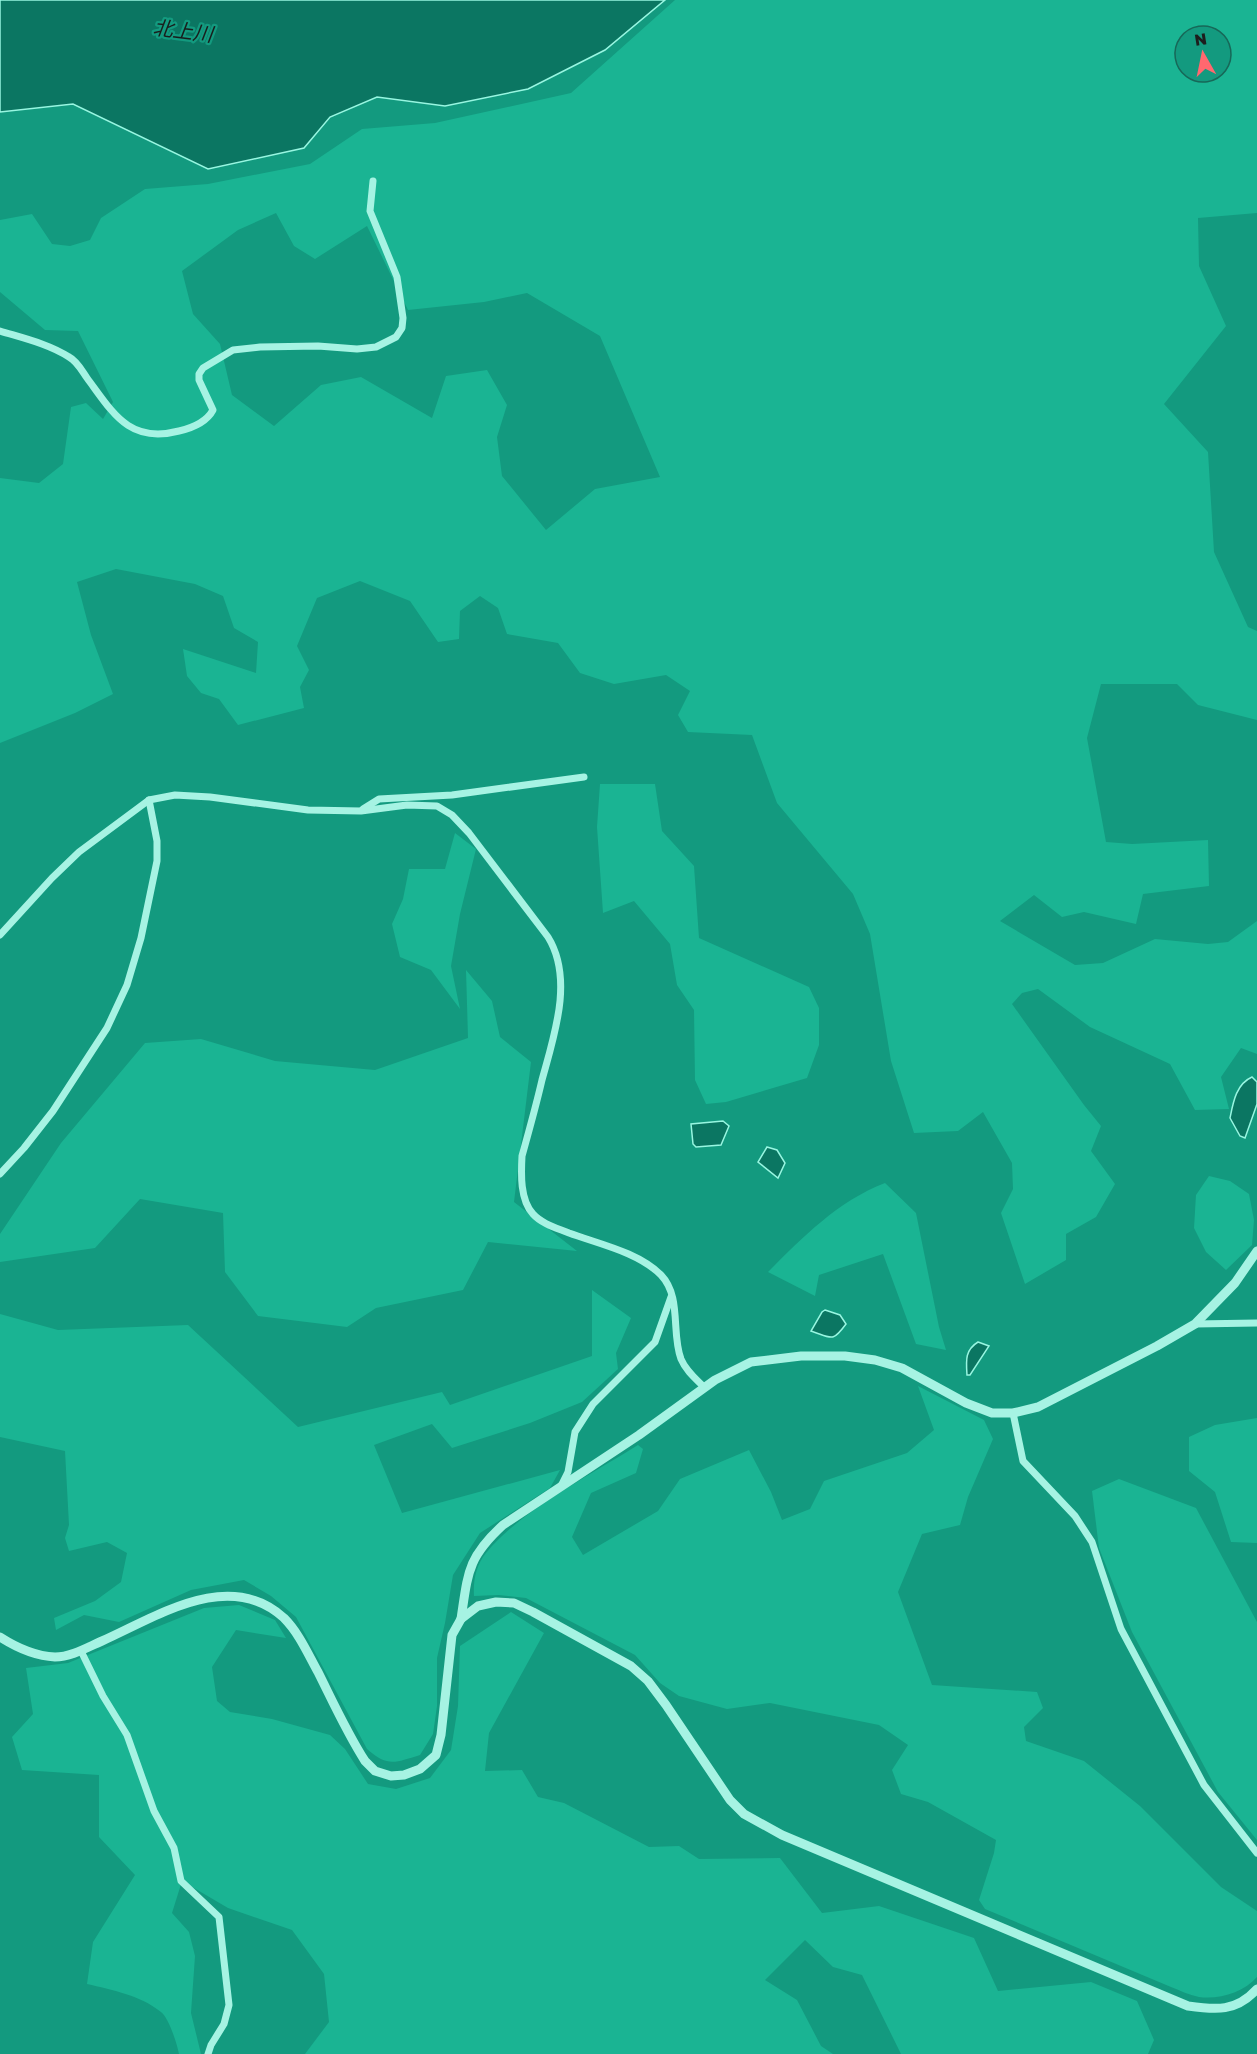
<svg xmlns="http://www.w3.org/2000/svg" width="1257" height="2054" viewBox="0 0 1257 2054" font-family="'Golos Text','Noto Sans JP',sans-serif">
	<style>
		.green { fill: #1ab493; fill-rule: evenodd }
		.water { fill: #0b7662; stroke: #98f6e1; stroke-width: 1.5 }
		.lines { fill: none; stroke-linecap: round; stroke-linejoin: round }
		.minor { stroke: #a6f3e3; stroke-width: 7 }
		.tertiary { stroke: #a6f3e3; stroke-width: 9 }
		.labels { text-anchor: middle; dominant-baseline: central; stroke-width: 4.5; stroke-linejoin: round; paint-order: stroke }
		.water-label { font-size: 20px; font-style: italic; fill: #191d1c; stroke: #139a7f }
	</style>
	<rect width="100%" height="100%" fill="#139a7f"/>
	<g class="green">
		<path d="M675,0H1257V213L1198,218L1199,266L1226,326L1164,404L1208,452L1214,552L1248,627L1257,631V720L1198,705L1177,684H1101L1087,738L1106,842L1132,844L1208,840L1209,886L1143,894L1136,924L1084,912L1062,917L1034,895L1000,921L1075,965L1103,963L1155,939L1208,944L1228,942L1257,921V1054L1241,1048L1221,1077L1229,1109L1195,1110L1170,1064L1090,1027L1038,989L1022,993L1012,1004L1084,1105L1101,1126L1091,1151L1115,1184L1096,1217L1066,1234V1260L1025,1284L1001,1213L1013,1189L1012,1163L983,1112L958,1131L914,1133L891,1061L870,934L853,894L777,803L752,735L688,732L678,715L690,691L666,675L614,684L580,673L558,643L507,634L498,608L480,596L460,611L459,639L438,642L410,601L360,581L317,598L297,646L309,670L300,687L304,708L238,725L219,699L201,693L187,676L183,649L256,673L258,642L234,628L223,596L195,584L116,569L77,582L91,635L113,694L75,713L0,743V478L39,483L63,464L71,407L86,403L103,419L113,402L78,331L45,330L0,292V220L32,214L52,244L70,246L90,240L101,218L145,189L208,184L310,164L362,129L435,123L571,93ZM1185,36H1221V72H1185ZM276,213L294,246L315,259L367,226L408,310L484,302L527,293L600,336L660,477L595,489L546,530L502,476L497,437L507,405L487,370L446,376L432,418L361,377L321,385L274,426L232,395L220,344L193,314L182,271L238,230Z"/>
		<path d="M600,784H655L662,831L694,866L699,938L809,987L819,1008V1045L807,1078L726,1102L706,1104L695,1080L694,1010L677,985L670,944L634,901L603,913L597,827Z"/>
		<path d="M455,833L476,849L460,914L451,966L460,1009L431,970L400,957L392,924L403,899L409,869H445Z"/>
		<path d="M466,970L492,1001L500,1037L531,1062L514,1202L577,1251L488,1242L463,1290L376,1308L347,1327L258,1316L225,1272L223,1213L140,1199L95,1248L0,1262V1234L61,1143L145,1043L201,1039L275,1061L375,1070L468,1038Z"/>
		<path d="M1209,1176L1230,1181L1249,1194L1254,1220L1252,1245L1226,1270L1206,1252L1194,1228L1196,1195Z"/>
		<path d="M885,1183L916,1213L939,1327L946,1350L916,1344L883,1254L819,1275L815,1296L768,1272C803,1237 838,1201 885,1183Z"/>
		<path d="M592,1290L631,1318L616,1353L618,1369L582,1402L530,1423L452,1448L432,1424L374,1445L402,1513L560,1470L550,1488L480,1533L453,1575L445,1623L437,1658V1706L433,1734L420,1755C394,1763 388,1767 367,1749L296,1617L271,1596L244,1580L191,1590L119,1622L84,1615L56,1630L54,1618L95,1601L121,1582L127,1553L107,1542L69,1551L65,1538L69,1525L65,1451L0,1437V1314L58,1330L188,1325L298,1427L442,1392L450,1405L592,1356Z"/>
		<path d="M918,1386L984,1420L993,1439L968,1497L960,1525L922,1534L898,1592L932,1685L1037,1692L1043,1708L1024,1727L1026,1741L1084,1761L1140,1806L1221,1887L1257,1911V1977C1244,1992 1219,2000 1199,1997C1189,1995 1179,1990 1171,1987L985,1909L979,1900L994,1853L996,1840L928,1802L901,1794L892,1770L908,1745L879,1725L770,1703L727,1709L679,1696L660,1683L635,1655L526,1598L499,1595L474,1596C473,1581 476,1565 486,1553C520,1511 592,1474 638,1445L643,1449L636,1473L591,1493L572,1537L583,1555L658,1511L680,1479L749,1450L771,1492L782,1520L810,1509L824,1481L907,1453L934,1430Z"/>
		<path d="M1257,1418V1543L1231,1542L1215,1492L1189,1471V1437L1215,1425Z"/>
		<path d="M1119,1479L1196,1508L1257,1622V1840L1218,1792L1132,1632L1099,1548L1092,1491Z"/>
		<path d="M239,1605L275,1620L286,1638L236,1630L212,1667L217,1701L230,1712L272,1719L330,1735L345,1749L368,1784L396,1789L430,1778L451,1750L458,1706L460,1646L511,1612L544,1633L489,1733L485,1771L522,1770L538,1797L564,1803L649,1847L679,1846L699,1859L780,1858L822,1913L879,1906L974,1938L998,1991L1091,1982L1137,2001L1154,2040L1148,2054H901L862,1975L833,1967L805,1940L765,1980L797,2000L821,2046L833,2054H305L329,2022L324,1974L292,1930L228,1908L182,1881L172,1913L189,1932L195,1956L191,2013L201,2054H179C177,2044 169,2018 161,2012C140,1995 112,1990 87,1984L93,1942L135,1875L99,1837V1775L22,1770L12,1737L33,1714L26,1668L68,1663L204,1608Z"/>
	</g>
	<g class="water">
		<path d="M0,0H665L605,50L528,89L445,106L377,97L330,117L304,148L208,169L73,104L0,112Z"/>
		<path d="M1252,1077L1257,1082V1104L1245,1138L1240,1136L1230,1118C1233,1103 1236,1084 1252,1077Z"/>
		<path d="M723,1121L729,1126L721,1145L696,1147L693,1144L691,1124Z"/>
		<path d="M767,1147L777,1150L785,1163L778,1178L758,1162Z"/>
		<path d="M825,1310L840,1315L846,1324C832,1343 832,1338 811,1331L822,1312Z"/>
		<path d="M978,1342L989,1346L970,1375H967C966,1360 965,1350 978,1342Z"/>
	</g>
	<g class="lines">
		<g class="minor">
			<path d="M0,331C23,338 49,344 69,357C77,361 82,371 87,378C113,413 129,444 179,431C192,428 206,423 213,410L199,380V374L203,368L233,350L260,347L318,346L357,349L376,347L396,337L402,328L403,318L397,277L370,211L373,181"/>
			<path d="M363,809L379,799L452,795L584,777"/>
			<path d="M0,935L52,878L79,852L149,800L175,795L210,797L308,810L361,811L407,805L437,806L452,815L469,833L548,937C574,979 554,1036 542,1080C536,1106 529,1131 522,1156C521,1174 520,1200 533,1214C542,1224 557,1228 569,1233C599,1244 638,1252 661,1275C682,1297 671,1333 681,1359C686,1371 696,1379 704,1387"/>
			<path d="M0,1174L24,1148L53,1111L107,1028L127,985L141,938L157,861V841L149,800"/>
			<path d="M1195,1324L1257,1323"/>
			<path d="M1013,1413L1023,1461L1075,1516L1092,1542L1121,1629L1204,1785L1257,1853"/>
			<path d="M561,1486L568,1472L575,1432L593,1404L655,1342L671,1297"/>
			<path d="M81,1651L103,1696L127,1735L154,1811L174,1848L181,1881L219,1917L229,2005L224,2024L211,2045L208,2054"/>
		</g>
		<g class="tertiary">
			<path d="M461,1619C468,1573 467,1558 503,1525L639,1435L715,1380L751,1362L801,1356H845L875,1360L902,1368L966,1403L992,1413H1013L1038,1407L1157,1346L1195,1324L1235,1283L1257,1251"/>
			<path d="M0,1637C17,1648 34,1656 55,1657C71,1657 88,1647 102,1641C158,1616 229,1568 284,1618C299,1633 308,1654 318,1672C333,1702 347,1733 365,1761L375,1771L391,1776L404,1775L420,1769L436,1755L441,1735L452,1635L461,1619L478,1606L496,1602L514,1603L533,1612L631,1666L648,1681L666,1705L730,1800L744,1814L782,1835L1188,2006C1216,2010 1236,2012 1257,1989"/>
		</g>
	</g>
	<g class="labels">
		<g class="water-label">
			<text transform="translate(183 30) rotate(7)">北上川</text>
		</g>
	</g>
	<g transform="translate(1203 54) rotate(351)"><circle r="28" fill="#139a7f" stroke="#176858" stroke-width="1.5"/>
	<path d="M0-4.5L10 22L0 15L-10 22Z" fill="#ff686f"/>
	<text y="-9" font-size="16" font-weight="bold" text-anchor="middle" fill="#1d1d1d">N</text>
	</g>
</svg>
